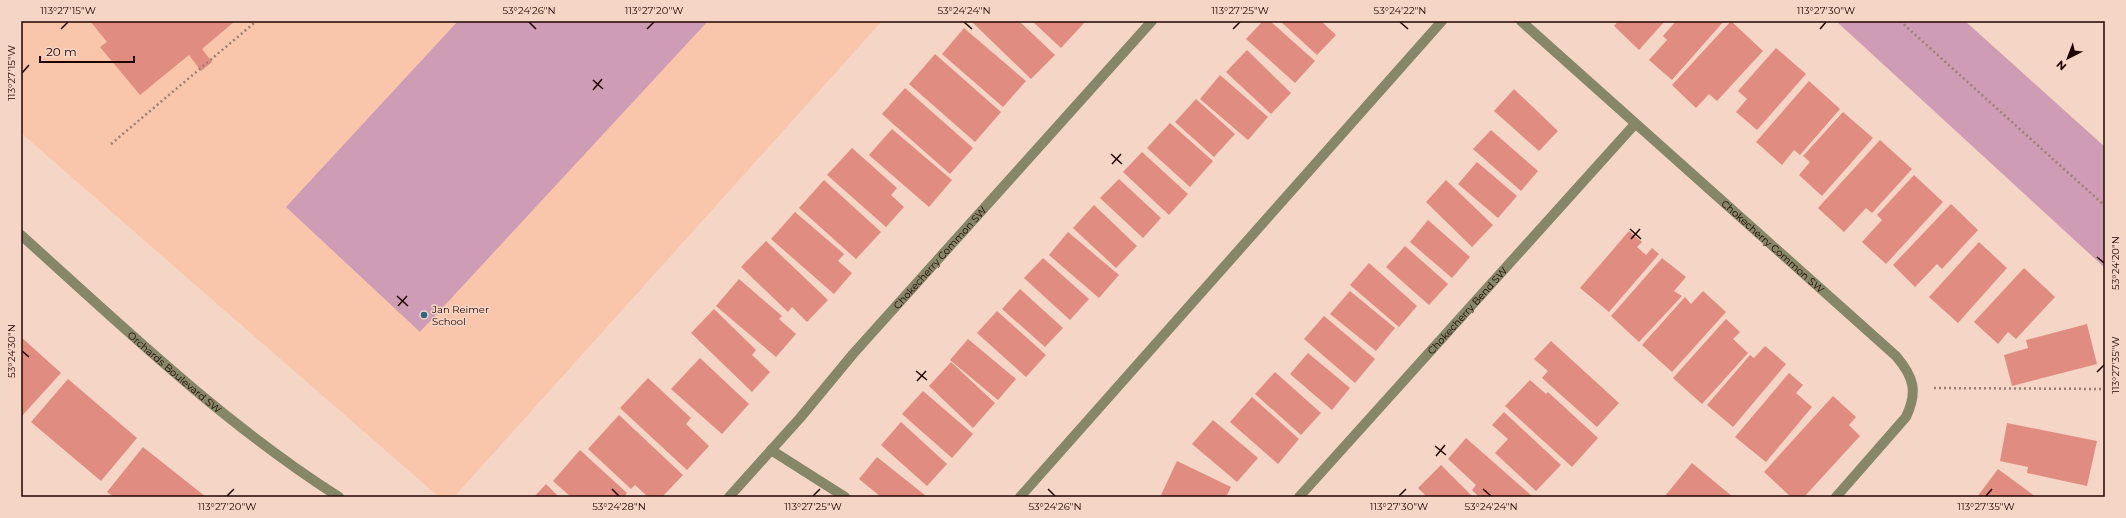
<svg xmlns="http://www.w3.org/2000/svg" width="2126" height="518" viewBox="0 0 2126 518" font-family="Montserrat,sans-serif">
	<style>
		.built { fill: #fac6ab }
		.green { fill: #ce9db5 }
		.building { fill: #e18c81 }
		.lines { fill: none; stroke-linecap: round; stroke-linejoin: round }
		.path { stroke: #9c7f73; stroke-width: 2.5; stroke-dasharray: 2 3; stroke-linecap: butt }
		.service { stroke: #868668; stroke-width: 10 }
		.minor { stroke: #868668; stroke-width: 10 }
		.tertiary { stroke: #868668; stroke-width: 10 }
		.ticks { fill: none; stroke: #1f0500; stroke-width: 1.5 }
		.poi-dot { fill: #2b667e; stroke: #f5d5c5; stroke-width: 1.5 }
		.labels { text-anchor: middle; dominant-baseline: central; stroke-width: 3; stroke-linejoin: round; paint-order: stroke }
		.street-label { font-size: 10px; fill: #1f0500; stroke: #f5d5c5 }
		.poi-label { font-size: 10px; fill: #1f0500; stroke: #f5d5c5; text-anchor: start }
		.neatline { fill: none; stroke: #1f0500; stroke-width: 1.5 }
		.ticks-label { font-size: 10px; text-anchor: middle; fill: #1f0500 }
	</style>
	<rect width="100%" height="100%" fill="#f5d5c5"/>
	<path class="built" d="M21,21H882L454,497H439L21,133Z"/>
	<g class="green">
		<path d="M458,21H708L420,332L286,207Z"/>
		<path d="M1836,21H1965L2105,147V268Z"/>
	</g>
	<g class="building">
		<path d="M90,21H235L202,49L212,62L201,71L189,55L140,95L100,47L107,42Z"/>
		<path d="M971,21H1019L1055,55L1031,79Z"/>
		<path d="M1032,21H1084L1085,22L1061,48Z"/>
		<path d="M1263,21H1270L1315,61L1295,83L1246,39Z"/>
		<path d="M1280,21H1321L1336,35L1317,55Z"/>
		<path d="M1618,21H1665L1639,50L1614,26Z"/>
		<path d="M1676,21H1724L1672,80L1649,60L1667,40L1663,36Z"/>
		<path d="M1731,21L1763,51L1717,101L1709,94L1696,108L1672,85Z"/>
		<path d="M964,28L1026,81L1003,107L942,54Z"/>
		<path d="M1776,48L1806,74L1757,130L1736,112L1747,99L1738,91Z"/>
		<path d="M1247,50L1291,93L1271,114L1226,72Z"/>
		<path d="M935,54L1001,112L975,142L909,84Z"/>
		<path d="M1220,75L1268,117L1248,140L1200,99Z"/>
		<path d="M1809,81L1840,109L1800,155L1794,150L1782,165L1756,142Z"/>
		<path d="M905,88L973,148L950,174L882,114Z"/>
		<path d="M1514,89L1558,131L1539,151L1494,111Z"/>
		<path d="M1196,99L1235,134L1214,157L1175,122Z"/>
		<path d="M1843,112L1873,138L1822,196L1799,175L1810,162L1803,156Z"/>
		<path d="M1170,123L1213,161L1190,187L1147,148Z"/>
		<path d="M892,129L952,180L929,207L869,155Z"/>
		<path d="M1491,130L1538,171L1521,191L1473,149Z"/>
		<path d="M1880,140L1912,169L1872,213L1866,208L1844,232L1818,208Z"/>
		<path d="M852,148L897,188L891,195L904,207L886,227L827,175Z"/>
		<path d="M1142,152L1188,194L1169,215L1123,172Z"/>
		<path d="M1477,162L1517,196L1498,218L1458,184Z"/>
		<path d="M1914,175L1943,202L1886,264L1862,242L1882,220L1877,215Z"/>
		<path d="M1119,179L1161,218L1143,238L1100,198Z"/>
		<path d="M824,180L881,232L856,259L799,208Z"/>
		<path d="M1446,180L1493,225L1472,247L1426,202Z"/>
		<path d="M1951,204L1978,230L1942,269L1937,264L1915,287L1893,265Z"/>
		<path d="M1094,205L1137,246L1116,268L1073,228Z"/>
		<path d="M795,212L844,254L838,261L852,273L834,294L771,239Z"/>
		<path d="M1428,220L1470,257L1452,278L1410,242Z"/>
		<path d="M1629,231L1642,242L1637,247L1646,255L1652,248L1659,254L1609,312L1580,288Z"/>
		<path d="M1068,232L1119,275L1099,298L1049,255Z"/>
		<path d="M766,241L828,300L807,322L792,307L788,312L741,267Z"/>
		<path d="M1979,242L2007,268L1958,323L1929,297Z"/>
		<path d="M1405,246L1448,284L1429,305L1386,267Z"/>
		<path d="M1043,258L1089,299L1070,320L1024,278Z"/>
		<path d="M1662,258L1686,277L1674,291L1682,296L1639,342L1611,316Z"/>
		<path d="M1369,263L1417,306L1399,327L1350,285Z"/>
		<path d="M2024,268L2055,297L2016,339L2008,332L1998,344L1974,322Z"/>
		<path d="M739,279L782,316L779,319L796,334L776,357L716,306Z"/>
		<path d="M1020,289L1063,328L1045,347L1002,309Z"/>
		<path d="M1350,291L1395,328L1376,351L1330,314Z"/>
		<path d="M1703,291L1726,312L1672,372L1642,345L1685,297L1691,304Z"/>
		<path d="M714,309L756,350L752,355L770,372L752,392L691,333Z"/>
		<path d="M997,311L1046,355L1026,377L977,333Z"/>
		<path d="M1324,316L1375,359L1355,383L1304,339Z"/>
		<path d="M1726,319L1740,332L1733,339L1748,353L1702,404L1673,378Z"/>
		<path d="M2087,324L2097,364L2012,386L2004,355L2028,348L2026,340Z"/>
		<path d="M21,337L61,373L21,417Z"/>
		<path d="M968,339L1016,379L998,400L950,360Z"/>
		<path d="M1551,341L1619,403L1597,427L1542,378L1548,371L1534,359Z"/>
		<path d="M1765,346L1786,364L1733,427L1707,405L1750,355L1754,358Z"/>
		<path d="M1308,353L1350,388L1332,410L1290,374Z"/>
		<path d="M700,358L749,404L722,434L671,389Z"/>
		<path d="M951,362L995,403L973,428L929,386Z"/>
		<path d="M1275,372L1321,413L1301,435L1255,394Z"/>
		<path d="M1789,373L1803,385L1796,393L1812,407L1766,462L1735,437Z"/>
		<path d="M648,378L691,418L686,424L709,446L687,470L620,408Z"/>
		<path d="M68,379L137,438L101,481L31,422Z"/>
		<path d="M1530,380L1546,394L1548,392L1598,438L1572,467L1505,406Z"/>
		<path d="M923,391L973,434L952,458L902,414Z"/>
		<path d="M1833,396L1856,417L1849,425L1860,436L1804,497H1791L1764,472Z"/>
		<path d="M1252,397L1299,439L1278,464L1230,422Z"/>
		<path d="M1504,412L1561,465L1536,491L1495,453L1508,439L1492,425Z"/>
		<path d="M619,415L683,475L662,497H648L635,485L631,489L588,449Z"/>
		<path d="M1213,420L1258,458L1237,482L1192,444Z"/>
		<path d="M901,422L947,464L927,486L881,445Z"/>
		<path d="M2007,423L2097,441L2087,486L2027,473L2028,467L2000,461Z"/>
		<path d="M1466,438L1533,497H1479L1472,490L1476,485L1448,459Z"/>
		<path d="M143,447L206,497H114L107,492Z"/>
		<path d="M580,450L627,493L624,497H571L553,481Z"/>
		<path d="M877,457L926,496L925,497H881L859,479Z"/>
		<path d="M1177,461L1231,487L1226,497H1165L1161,495Z"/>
		<path d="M1692,463L1733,497L1665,496Z"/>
		<path d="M1441,465L1473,497H1427L1418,488Z"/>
		<path d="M1998,469L2036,497H1977Z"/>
		<path d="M546,484L559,497H534Z"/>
	</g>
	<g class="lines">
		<g class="path">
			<path d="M1900,21L2105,206"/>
			<path d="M111,144L253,24V21"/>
			<path d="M1934,388L2105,389"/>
		</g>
		<g class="service">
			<path d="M771,450L845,497"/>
			<path d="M1020,497L1442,21"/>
		</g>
		<g class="minor">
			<path id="s1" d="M1521,21L1896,356C1914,377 1918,392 1906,417L1836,497"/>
			<path id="s2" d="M729,497L800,418L853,354L1152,21"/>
			<path id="s3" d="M1299,497L1635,124"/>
		</g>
		<path class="tertiary" id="s4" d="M21,235C123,327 223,423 339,497"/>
	</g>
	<path class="ticks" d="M529,22L536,29M964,22L972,29M1400,22L1408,29M61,29L68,22M647,29L654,22M1233,29L1240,22M1820,29L1826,22M22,73L29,65M593,80L603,89M593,90L602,79M1111,154L1122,164M1112,164L1121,154M1630,229L1641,239M1631,239L1640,229M2097,257L2104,263M397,296L408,306M398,306L407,296M22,351L29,357M916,371L927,380M2097,372L2104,365M917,381L926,371M1435,446L1446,455M1436,456L1445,445M612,489L619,496M1048,489L1055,496M1483,489L1491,496M227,496L234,489M813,496L820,489M1399,496L1406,489M1986,496L1992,489"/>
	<circle class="poi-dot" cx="424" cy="315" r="4"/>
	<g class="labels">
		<g class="street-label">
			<text stroke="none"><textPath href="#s1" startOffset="338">Chokecherry Common SW</textPath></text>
			<text stroke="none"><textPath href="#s2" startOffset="319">Chokecherry Common SW</textPath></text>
			<text stroke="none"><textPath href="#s3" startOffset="251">Chokecherry Bend SW</textPath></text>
			<text stroke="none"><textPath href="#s4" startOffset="206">Orchards Boulevard SW</textPath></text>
		</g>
		<g class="poi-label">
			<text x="432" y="309">Jan Reimer<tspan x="432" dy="12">School</tspan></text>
		</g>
	</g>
	<rect width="2126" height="518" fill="none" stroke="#f5d5c5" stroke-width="44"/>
	<g transform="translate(2068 58) rotate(222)" stroke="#f5d5c5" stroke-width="3" paint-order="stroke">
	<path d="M0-3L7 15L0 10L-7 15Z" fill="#1f0500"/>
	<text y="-6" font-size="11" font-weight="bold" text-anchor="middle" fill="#1f0500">N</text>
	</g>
	<path d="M40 56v6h94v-6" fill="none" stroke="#1f0500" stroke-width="2"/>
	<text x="46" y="56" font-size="12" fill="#1f0500" stroke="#f5d5c5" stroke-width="3" paint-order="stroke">20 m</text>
	<rect x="22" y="22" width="2082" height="474" class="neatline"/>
	<g class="ticks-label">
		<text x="68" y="14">113°27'15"W</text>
		<text x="529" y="14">53°24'26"N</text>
		<text x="654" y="14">113°27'20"W</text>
		<text x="964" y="14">53°24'24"N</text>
		<text x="1240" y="14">113°27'25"W</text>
		<text x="1400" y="14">53°24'22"N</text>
		<text x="1826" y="14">113°27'30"W</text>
		<text transform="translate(11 73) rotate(-90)" y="4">113°27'15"W</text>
		<text transform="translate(2115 263) rotate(-90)" y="4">53°24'20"N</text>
		<text transform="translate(11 351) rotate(-90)" y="4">53°24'30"N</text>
		<text transform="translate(2115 365) rotate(-90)" y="4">113°27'35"W</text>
		<text x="227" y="510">113°27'20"W</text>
		<text x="619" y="510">53°24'28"N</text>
		<text x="813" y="510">113°27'25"W</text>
		<text x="1055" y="510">53°24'26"N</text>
		<text x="1399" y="510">113°27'30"W</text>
		<text x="1491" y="510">53°24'24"N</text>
		<text x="1986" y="510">113°27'35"W</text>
	</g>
</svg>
